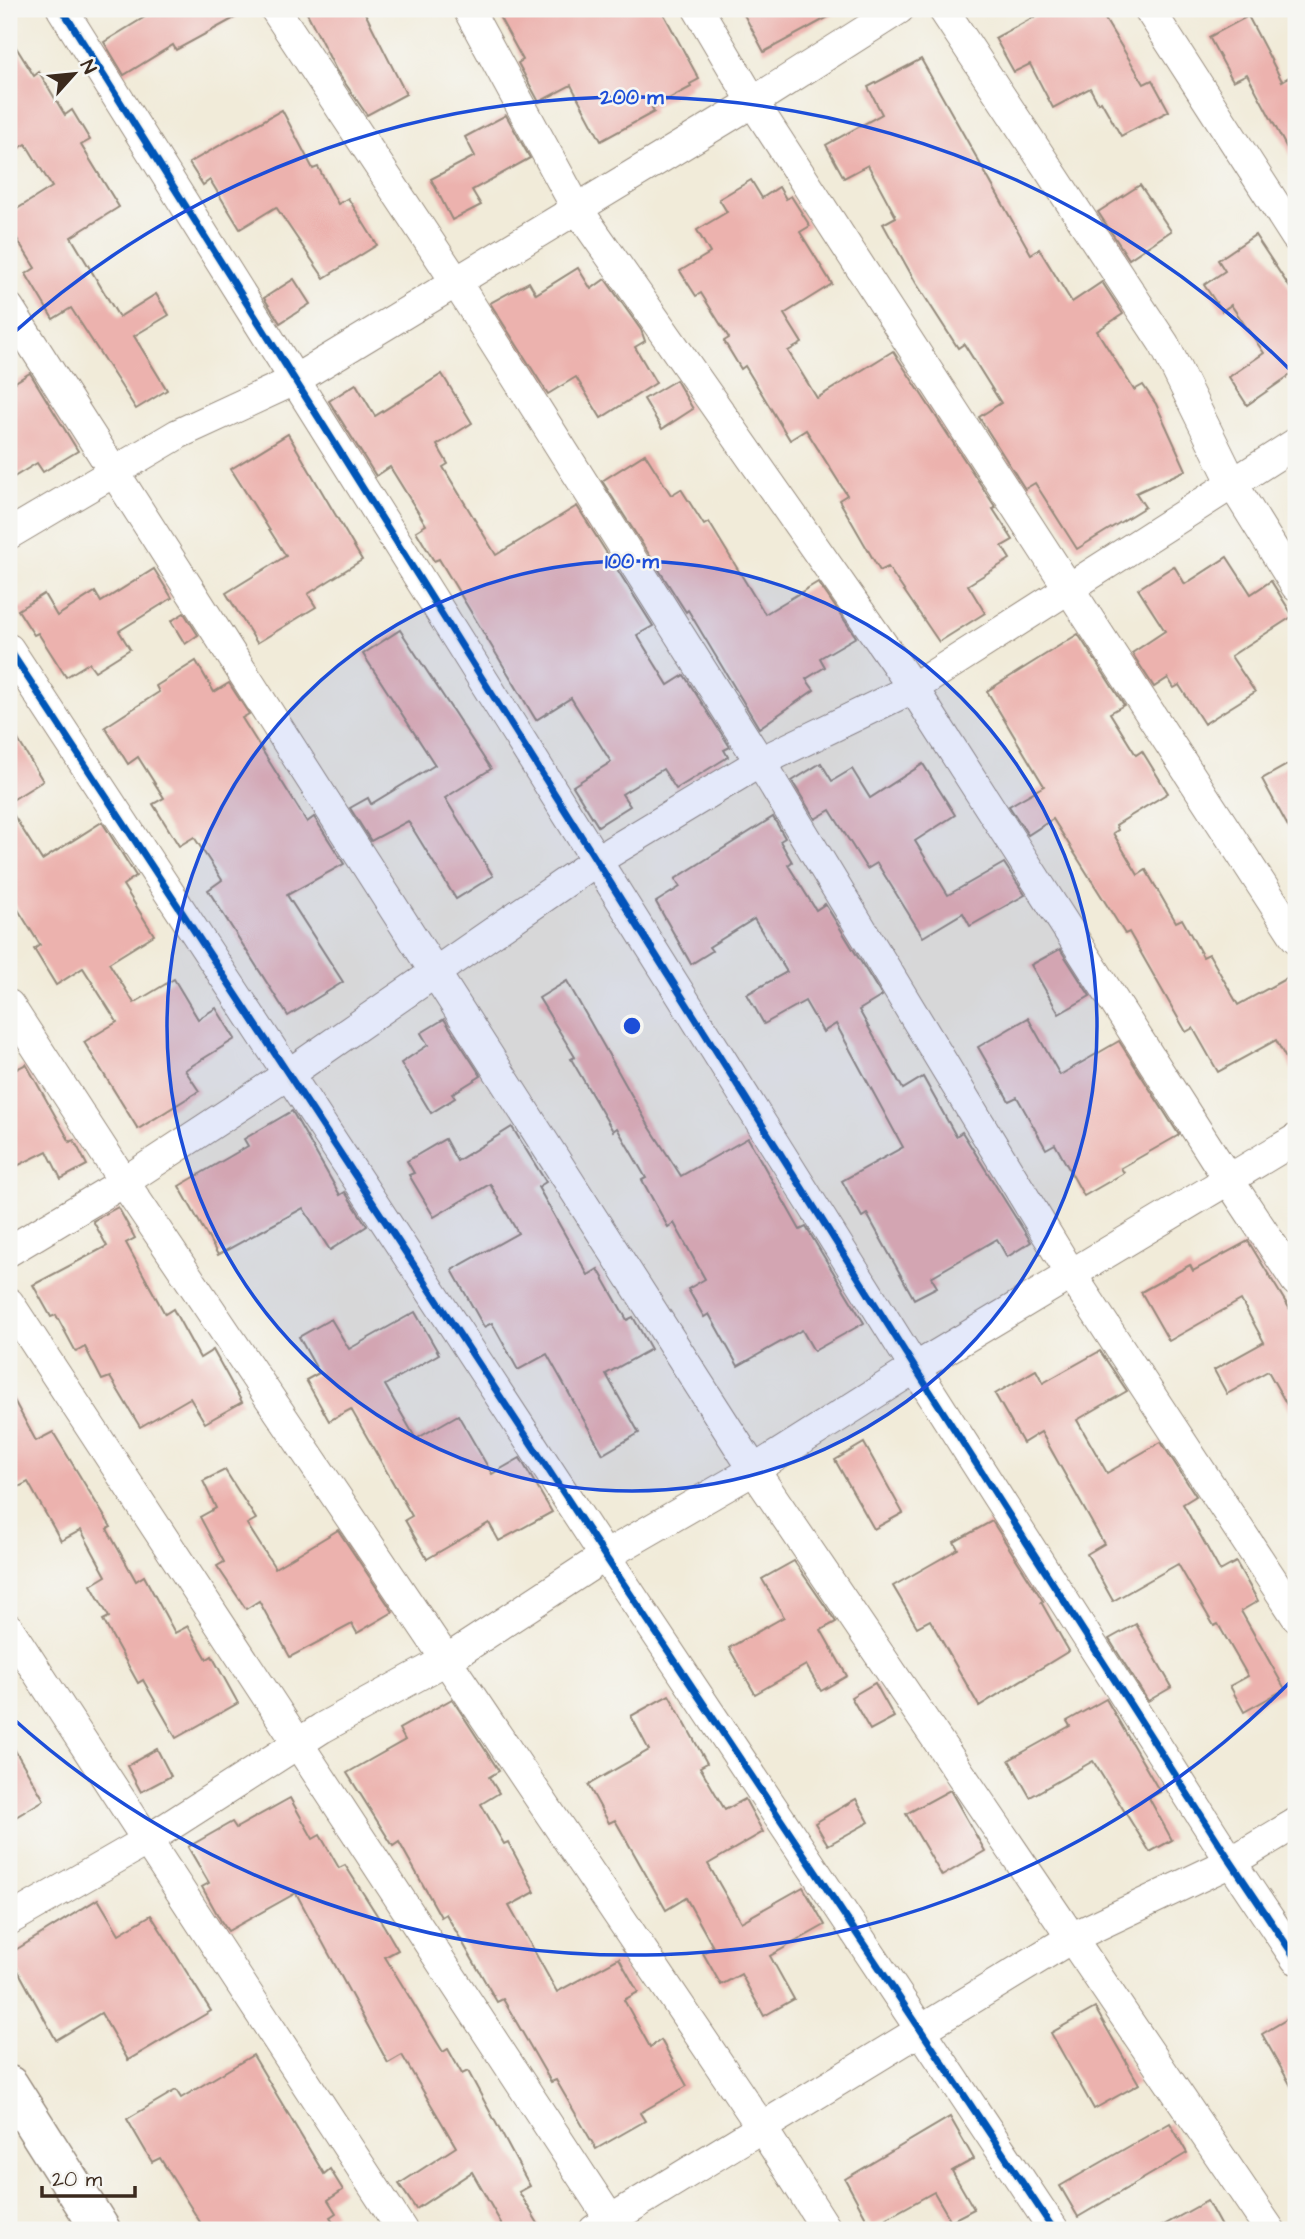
<svg xmlns="http://www.w3.org/2000/svg" width="1305" height="2239" viewBox="0 0 1305 2239" font-family="'Architects Daughter',sans-serif">
	<style>
		.building { fill: #ecb2ae }
		.lines { fill: none; stroke-linecap: round; stroke-linejoin: round }
		.minor-casing { stroke: #968a7c; stroke-width: 32 }
		.trunk-casing { stroke: #968a7c; stroke-width: 41 }
		.minor { stroke: #fff; stroke-width: 30 }
		.trunk { stroke: #fff; stroke-width: 38 }
		.cycleway-casing { stroke: #f6f6f2; stroke-width: 11 }
		.cycleway { stroke: #0057b8; stroke-width: 7 }
		.ring { fill: none; stroke: #1d4ed8; stroke-width: 3.5 }
		.centre { fill: #1d4ed8; stroke: #f6f6f2; stroke-width: 3.5 }
		.ring-label { font-size: 21px; text-anchor: middle; font-weight: bold; fill: #1d4ed8; stroke: #f6f6f2; stroke-width: 5; stroke-linejoin: round; paint-order: stroke }
	</style>
	<rect width="100%" height="100%" fill="#f6f6f2"/>
	<filter id="ink" filterUnits="userSpaceOnUse"><feTurbulence type="fractalNoise" baseFrequency=".0143" numOctaves="2"/><feDisplacementMap in="SourceGraphic" scale="14" xChannelSelector="R" yChannelSelector="G"/><feConvolveMatrix kernelMatrix="1 2 1 2 8 2 1 2 1" color-interpolation-filters="sRGB"/></filter>
	<filter id="wash" filterUnits="userSpaceOnUse"><feTurbulence type="fractalNoise" baseFrequency=".00686" numOctaves="4" result="noise"/><feDisplacementMap in="SourceGraphic" scale="28" xChannelSelector="R" yChannelSelector="G"/><feGaussianBlur stdDeviation="1.57" result="paint"/><feColorMatrix in="noise" values="0 0 0 0 0 0 0 0 0 0 0 0 0 0 0 0 0 1.4 0 .05"/><feComposite in="paint" operator="in"/></filter>
	<g filter="url(#wash)">
		<rect width="100%" height="100%" fill="#f1ebd9"/>
		<g id="blocks">
			<g class="building">
				<path d="M158,9H251L176,50L173,45L124,75L104,42Z"/>
				<path d="M305,9H363L406,94L367,115L336,70Z"/>
				<path d="M495,9H661L699,79L690,84L691,87L652,108L654,112L601,141L571,85L539,102L518,63L523,60Z"/>
				<path d="M741,9H843L764,52Z"/>
				<path d="M1032,9H1099L1144,84L1152,80L1169,111L1121,136L1101,101L1098,103L1090,88L1053,108L1030,64L1014,72L995,38L1036,16Z"/>
				<path d="M1248,16L1282,81L1296,73V165L1247,74L1233,81L1209,37Z"/>
				<path d="M9,36L34,76L39,72L65,115L72,110L90,140L81,145L119,207L71,237L119,317L156,294L169,315L134,336L167,390L136,409L71,308L53,319L26,274L35,268L9,226V214L52,187L26,144L9,154Z"/>
				<path d="M921,59L1031,254L1039,249L1072,302L1102,282L1123,314L1097,331L1134,390L1143,385L1156,404L1186,470L1136,493L1145,507L1077,549L1035,483L1025,489L979,417L1001,403L964,344L958,348L916,283L883,224L896,217L868,165L844,178L826,145L882,114L868,87Z"/>
				<path d="M282,110L313,169L318,167L338,204L348,198L377,245L324,278L276,207L240,229L210,180L203,185L189,163Z"/>
				<path d="M506,115L530,158L472,190L481,205L452,220L431,179L475,156L465,137Z"/>
				<path d="M751,180L762,198L779,187L786,199L791,196L810,226L800,232L832,284L784,314L802,343L788,351L817,398L893,351L996,508L993,509L1013,540L1002,546L1010,559L968,585L985,613L939,642L888,567L880,571L839,500L847,495L806,430L790,440L745,366L741,369L724,341L729,338L701,293L696,296L680,271L710,253L697,230L727,212L719,199Z"/>
				<path d="M1140,185L1171,231L1129,259L1098,212Z"/>
				<path d="M1255,235L1296,297V371L1247,405L1229,377L1264,353L1231,305L1222,311L1204,285L1225,271L1218,260Z"/>
				<path d="M578,268L591,289L605,279L641,330L645,341L635,347L656,383L601,418L576,377L548,394L490,303L529,282L536,294Z"/>
				<path d="M294,279L310,304L280,323L264,298Z"/>
				<path d="M30,373L78,451L43,472L37,463L9,480V386Z"/>
				<path d="M442,374L472,423L437,445L448,464L443,467L496,555L577,506L653,626L637,635L668,685L684,675L730,747L724,750L728,757L676,789L663,769L622,794L630,806L598,826L573,786L611,762L571,698L536,720L439,559L434,561L416,531L426,525L390,467L376,476L329,401L356,384L375,416Z"/>
				<path d="M676,380L693,409L662,429L644,399Z"/>
				<path d="M288,434L362,560L308,594L316,607L257,643L226,593L286,556L231,469Z"/>
				<path d="M645,454L671,495L681,489L704,525L709,522L765,614L818,582L856,637L820,658L825,667L806,679L814,690L759,728L688,610L686,612L602,481Z"/>
				<path d="M1227,557L1251,594L1271,581L1293,616L1231,656L1255,692L1204,724L1179,685L1174,688L1168,678L1154,687L1132,653L1165,631L1138,589L1174,566L1185,584Z"/>
				<path d="M154,569L172,598L119,631L130,649L95,671L89,663L66,677L38,633L34,635L18,610L44,594L57,616L95,592L101,602Z"/>
				<path d="M184,613L198,635L185,644L171,621Z"/>
				<path d="M400,630L491,769L445,798L493,876L456,899L408,821L371,841L350,808L368,798L371,804L435,765L363,654Z"/>
				<path d="M1078,634L1124,705L1110,713L1136,755L1142,751L1168,793L1116,825L1118,830L1113,833L1138,875L1146,870L1176,922L1182,919L1203,957L1209,954L1238,1005L1296,973V1077L1276,1040L1218,1072L1193,1028L1186,1032L1129,932L1125,934L1053,819L1028,835L1009,806L1044,786L987,691Z"/>
				<path d="M196,661L214,692L229,683L249,714L242,718L307,822L314,817L344,864L287,895L343,982L288,1016L208,890L222,880L194,837L179,846L153,804L164,798L138,757L128,764L105,727L159,692L156,686Z"/>
				<path d="M9,725L43,781L9,802Z"/>
				<path d="M1296,760V841L1262,779Z"/>
				<path d="M821,763L832,781L852,769L870,798L923,764L955,815L915,841L948,895L1004,863L1025,895L970,926L963,913L923,937L877,863L867,869L830,810L815,819L792,781Z"/>
				<path d="M9,808L42,860L102,822L136,876L123,885L154,935L109,963L134,1003L174,979L198,1019L216,1008L235,1039L185,1070L199,1091L138,1129L84,1042L117,1022L83,968L56,985L34,949L40,945L9,895Z"/>
				<path d="M773,817L785,838L780,841L792,862L788,865L816,910L825,904L882,996L859,1010L903,1089L923,1077L956,1136L962,1132L1031,1242L1007,1257L997,1239L931,1277L937,1287L914,1299L867,1214L862,1217L842,1181L903,1147L836,1024L823,1032L805,1001L764,1024L747,994L787,972L754,919L709,947L712,951L691,964L656,902L680,887L675,879Z"/>
				<path d="M1060,949L1090,996L1059,1014L1031,965Z"/>
				<path d="M567,981L649,1126L681,1176L748,1138L800,1230L806,1227L864,1323L814,1351L802,1330L738,1366L709,1314L704,1317L688,1289L705,1279L674,1223L668,1227L642,1180L646,1178L617,1128L613,1131L571,1059L575,1057L539,998Z"/>
				<path d="M1028,1018L1060,1075L1119,1041L1179,1135L1121,1168L1124,1173L1084,1196L1055,1144L1046,1149L1017,1097L1009,1101L978,1047Z"/>
				<path d="M444,1019L481,1076L452,1094L455,1098L431,1113L401,1063L428,1045L421,1033Z"/>
				<path d="M26,1064L70,1142L74,1140L87,1165L61,1179L47,1151L9,1170V1073Z"/>
				<path d="M292,1111L340,1195L345,1192L367,1226L330,1250L303,1208L218,1255L179,1186L248,1146L244,1139Z"/>
				<path d="M512,1127L546,1182L538,1187L588,1275L598,1269L627,1320L633,1317L651,1349L606,1374L639,1433L603,1454L547,1354L518,1370L492,1323L484,1327L452,1270L518,1233L490,1184L434,1217L409,1175L414,1173L407,1161L445,1139L457,1161Z"/>
				<path d="M118,1207L135,1238L126,1243L165,1314L173,1309L200,1358L213,1350L242,1402L205,1423L190,1398L140,1427L110,1377L102,1380L85,1347L76,1352L56,1315L51,1317L33,1285L107,1246L93,1221Z"/>
				<path d="M1248,1241L1296,1319V1421L1268,1371L1227,1394L1214,1370L1264,1342L1241,1300L1169,1341L1141,1292L1190,1265L1193,1271Z"/>
				<path d="M415,1312L439,1354L385,1385L416,1439L458,1415L492,1474L520,1458L552,1512L499,1541L489,1523L427,1559L405,1520L412,1516L351,1409L329,1421L306,1380L319,1373L299,1337L331,1319L349,1349Z"/>
				<path d="M1100,1351L1127,1391L1077,1420L1107,1473L1161,1442L1196,1496L1183,1504L1220,1571L1236,1562L1258,1601L1241,1611L1285,1689L1244,1712L1230,1686L1248,1676L1218,1624L1214,1626L1178,1564L1113,1601L1087,1554L1104,1544L1041,1432L1023,1443L995,1394L1036,1370L1043,1383Z"/>
				<path d="M9,1391L36,1441L53,1432L111,1527L107,1529L136,1581L144,1576L175,1633L188,1626L207,1659L212,1656L238,1703L176,1738L143,1680L138,1683L103,1620L109,1617L91,1585L106,1576L81,1530L61,1541L28,1482L17,1488L9,1473Z"/>
				<path d="M864,1443L903,1513L874,1529L835,1460Z"/>
				<path d="M225,1470L256,1519L247,1524L275,1568L338,1530L393,1612L357,1633L352,1624L290,1657L259,1601L246,1609L217,1566L224,1562L200,1517L216,1508L203,1481Z"/>
				<path d="M992,1521L1043,1601L1041,1602L1069,1651L979,1706L930,1620L917,1627L893,1586L958,1549L954,1542Z"/>
				<path d="M794,1561L836,1622L821,1630L847,1676L821,1691L806,1665L755,1694L729,1648L784,1617L762,1579Z"/>
				<path d="M1136,1624L1172,1687L1148,1701L1109,1639Z"/>
				<path d="M875,1683L894,1717L870,1730L851,1697Z"/>
				<path d="M669,1695L707,1763L700,1767L725,1810L745,1799L763,1832L708,1864L741,1922L803,1887L825,1925L770,1956L794,1999L764,2016L741,1974L721,1985L703,1953L713,1947L686,1898L666,1910L615,1820L609,1823L588,1785L649,1750L631,1716Z"/>
				<path d="M452,1699L499,1771L489,1777L499,1793L481,1804L504,1844L508,1842L535,1892L509,1906L557,1992L619,1958L638,1992L624,2000L650,2047L661,2040L687,2086L640,2113L645,2121L596,2149L556,2080L551,2082L503,1999L497,2002L446,1914L441,1917L399,1842L393,1846L347,1773L405,1740L399,1729Z"/>
				<path d="M1106,1699L1160,1792L1149,1798L1172,1840L1150,1852L1093,1761L1030,1797L1009,1760L1070,1726L1067,1721Z"/>
				<path d="M9,1740L44,1800L9,1821Z"/>
				<path d="M157,1749L171,1776L141,1792L127,1766Z"/>
				<path d="M950,1790L985,1851L942,1876L906,1814Z"/>
				<path d="M290,1798L313,1839L320,1835L339,1868L345,1865L384,1926L398,1950L385,1957L443,2052L448,2049L462,2074L468,2071L530,2186L519,2192L542,2230H505L472,2172L416,2209L399,2184L456,2147L402,2055L388,2063L296,1893L228,1931L221,1921L202,1887L209,1883L188,1847L232,1822L236,1828Z"/>
				<path d="M856,1799L869,1822L828,1845L815,1823Z"/>
				<path d="M98,1899L119,1934L151,1915L211,2011L128,2060L101,2013L56,2040L9,1954Z"/>
				<path d="M1095,2008L1139,2084L1094,2109L1051,2033Z"/>
				<path d="M1296,2014V2095L1262,2034Z"/>
				<path d="M253,2055L324,2174L330,2169L343,2190L328,2200L336,2213L330,2217L339,2230H205L160,2158L152,2162L127,2119L176,2090L181,2098Z"/>
				<path d="M950,2117L974,2159L952,2171L974,2209L951,2221L934,2192L871,2227L845,2179Z"/>
				<path d="M1170,2123L1187,2153L1078,2217L1060,2186Z"/>
				<path d="M1207,2201L1223,2230H1155Z"/>
			</g>
		</g>
	</g>
	<g filter="url(#ink)">
		<use href="#blocks" fill-opacity="0" stroke="#968a7c" stroke-width="2"/>
		<g class="lines">
			<g class="minor-casing">
				<g id="minor">
					<path d="M62,9L915,1368L1231,1862L1296,1959"/>
					<path d="M275,9L456,282L760,762L1071,1274L1296,1616"/>
					<path d="M468,9L576,207L913,688L1228,1179L1296,1281"/>
					<path d="M698,9L753,102L1296,938"/>
					<path d="M943,9L1164,344L1234,486L1296,586"/>
					<path d="M1149,9L1296,237"/>
					<path d="M9,308L754,1470L1270,2230"/>
					<path d="M9,534L178,434L293,381L753,102L899,9"/>
					<path d="M9,649L605,1556L1054,2230"/>
					<path d="M9,1005L124,1182L762,2128L827,2230"/>
					<path d="M9,1251L124,1182L290,1073L596,861L760,762L913,688L1296,443"/>
					<path d="M9,1303L617,2230"/>
					<path d="M9,1629L402,2230"/>
					<path d="M9,1920L146,1841L322,1728L448,1659L605,1556L754,1470L915,1368L1296,1139"/>
					<path d="M594,2230L1073,1937L1231,1862L1296,1823"/>
				</g>
			</g>
			<g class="trunk-casing">
				<path id="trunk" d="M9,2085L101,2230"/>
			</g>
			<use href="#minor" class="minor"/>
			<use href="#trunk" class="trunk"/>
			<g class="cycleway-casing">
				<g id="cycleway">
					<path d="M62,9L915,1368L1231,1862L1296,1959"/>
					<path d="M9,649L605,1556L1054,2230"/>
				</g>
			</g>
			<use href="#cycleway" class="cycleway"/>
		</g>
	</g>
	<circle cx="632" cy="1026" r="465" fill="#1d4ed8" fill-opacity=".12"/>
	<g class="ring">
		<circle cx="632" cy="1026" r="465"/>
		<path d="M1295 1677A929 929 0 0 1 10 1716M10 336A929 929 0 0 1 1295 375"/>
	</g>
	<circle cx="632" cy="1026" r="10" class="centre"/>
	<g class="ring-label">
		<text x="632" y="104">200 m</text>
		<text x="632" y="568">100 m</text>
	</g>
	<rect width="1305" height="2239" fill="none" stroke="#f6f6f2" stroke-width="35"/>
	<g transform="translate(74 74) rotate(63)" stroke="#f6f6f2" stroke-width="5" paint-order="stroke">
	<path d="M0-5L12 26L0 18L-12 26Z" fill="#3b2a1e"/>
	<text y="-10" font-size="19" font-weight="bold" text-anchor="middle" fill="#3b2a1e">N</text>
	</g>
	<path d="M42 2186v10h93v-10" fill="none" stroke="#3b2a1e" stroke-width="3.5"/>
	<text x="52" y="2186" font-size="21" fill="#3b2a1e" stroke="#f6f6f2" stroke-width="5" paint-order="stroke">20 m</text>
</svg>
